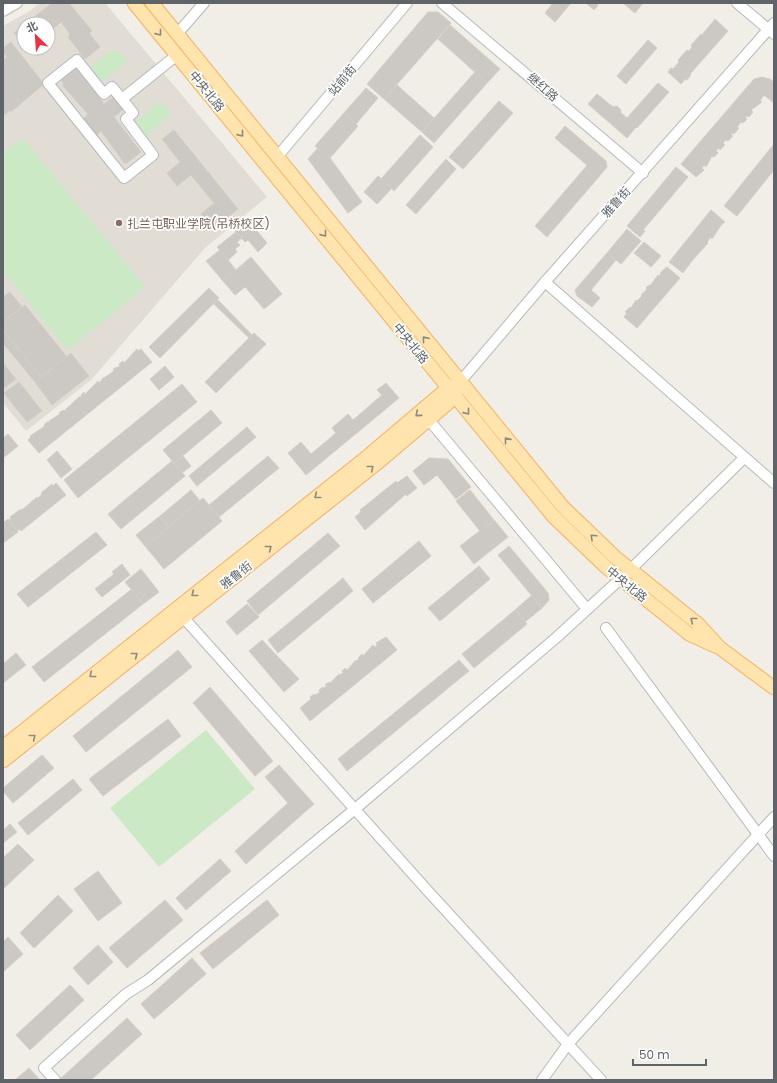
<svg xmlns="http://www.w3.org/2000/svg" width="777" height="1083" viewBox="0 0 777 1083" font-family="Poppins,'Noto Sans SC',sans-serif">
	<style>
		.education { fill: #e1ddd5; fill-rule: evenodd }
		.green { fill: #cae9c4 }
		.building { fill: #ccc8c3; stroke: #d6cec5 }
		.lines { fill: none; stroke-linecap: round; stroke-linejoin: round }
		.minor-casing { stroke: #b5b9bc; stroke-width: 12 }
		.major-casing { stroke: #f6b05c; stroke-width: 15 }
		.minor { stroke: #fff; stroke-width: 10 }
		.major { stroke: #ffe4ae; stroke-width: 13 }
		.oneway { stroke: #8e8a7d }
		.education-dot { fill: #8d6e63; stroke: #fff; stroke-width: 1.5 }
		.labels { text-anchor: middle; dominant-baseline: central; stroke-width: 3.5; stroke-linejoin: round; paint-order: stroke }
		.street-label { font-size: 12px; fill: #5e6468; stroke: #fff }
		.education-label { font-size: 12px; fill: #785e54; stroke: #fff; text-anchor: start }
	</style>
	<rect width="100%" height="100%" fill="#f1ede7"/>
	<path class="education" d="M39,3H105L267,197L205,248L91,380L26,431L5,405L3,406V26L30,11ZM24,24H48V48H24Z"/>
	<g class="green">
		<path d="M118,50L127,62L104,80H99L92,71L91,67L108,53Z"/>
		<path d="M158,103L163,104L171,113L170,115L148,135L142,134L137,127V121Z"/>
		<path d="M23,138L145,287L68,350L3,271V154Z"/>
		<path d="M206,730L255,789L159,867L110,808Z"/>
	</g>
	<g class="building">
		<path d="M52,3H69L92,31L89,33L100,47L85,59L68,37L70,34L61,22L48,33V24H25Z"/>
		<path d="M553,3H571L555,22L545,13Z"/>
		<path d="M586,3H596L598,5L594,10Z"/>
		<path d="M623,3H643L635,13Z"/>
		<path d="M428,12H438L451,23L384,99L367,84Z"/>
		<path d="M715,19L728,31L690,74L691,75L687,80L685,79L681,84L668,72L671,68L673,69L679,62L678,60L687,50L689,51L692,47L691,45L701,34L702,35Z"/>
		<path d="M24,25V46L14,33Z"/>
		<path d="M450,25L500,69L487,83L438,39Z"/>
		<path d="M648,40L657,48L631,78L622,70Z"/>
		<path d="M11,42L44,84L11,112L10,110L3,116V60L7,57L3,52V48Z"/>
		<path d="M76,68L104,104L114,96L124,109L114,117L141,152L127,163H124L101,131L96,136L83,119L88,114L62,85L64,84L61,80Z"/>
		<path d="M622,70L631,78L626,84L617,76Z"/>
		<path d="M475,72L487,83L434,143L422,132Z"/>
		<path d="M762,77L770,79L774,82V103L764,95L760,101L762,102L751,110L753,112L749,117L747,116L745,117L747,119L743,123L741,122L737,127L739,128L734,134L732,133L731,134L733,136L728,141L726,140L723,143L725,145L720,150L719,148L716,151L718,153L714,157L712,156L706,167L704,165L702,168L704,170L696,177L681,164L754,79Z"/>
		<path d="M658,83L669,92L637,128L636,127L627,138L588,104L597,94L613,107L617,106L621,110L620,112L627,118Z"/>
		<path d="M397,85L434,118L422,132L384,99Z"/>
		<path d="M366,88L378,98L356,124L344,113Z"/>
		<path d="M499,101L513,113L463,169L449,157Z"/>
		<path d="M344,113L358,126L330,158L315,146Z"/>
		<path d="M565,126L606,161L607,167L597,179L584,169L587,165L555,138Z"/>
		<path d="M174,130L238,209L213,229L201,214L214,203L191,175L177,186L167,173L180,162L162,139Z"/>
		<path d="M420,135L433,147L394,191L381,179Z"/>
		<path d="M774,144V170L737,216L724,206Z"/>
		<path d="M318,148L330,158L362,202L348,213L308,159Z"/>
		<path d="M446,159L456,169L416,214L406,205Z"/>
		<path d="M676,167L688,177L643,230L645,231L640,237L627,226Z"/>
		<path d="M584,169L597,179L553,230L541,219Z"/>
		<path d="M378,176L392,188L377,204L364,192Z"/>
		<path d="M711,210L725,222L721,225L712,239L711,237L707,242L708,243L691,262L683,273L669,262Z"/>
		<path d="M541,219L553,230L547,237L535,226Z"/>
		<path d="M248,220L267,243L258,252L248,240L245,242L235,231Z"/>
		<path d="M627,229L641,241L621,264L607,253Z"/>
		<path d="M236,232L242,238L237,242L240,245L235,249L237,252L228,260L217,247Z"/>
		<path d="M644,242L661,256L651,267L634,253Z"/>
		<path d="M220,250L236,270L223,281L206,261Z"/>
		<path d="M607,253L616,260L591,290L600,298L592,307L577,296L575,290Z"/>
		<path d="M251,257L282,294L264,309L245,287L235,295L223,281Z"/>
		<path d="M667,267L680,278L637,328L624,317L627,313L625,312L630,307L631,308L636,300L637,301L642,296L641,295L647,289L646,288L649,285L650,286L658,275L659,276L661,274L660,273Z"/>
		<path d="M209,288L219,298L160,358L149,347Z"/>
		<path d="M10,292L22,307L3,322V297Z"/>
		<path d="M218,300L252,335L249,338L214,304Z"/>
		<path d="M25,305L67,357L41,377L3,330V322Z"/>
		<path d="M3,330L41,377L35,382L3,343Z"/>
		<path d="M254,333L266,344L216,393L205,382Z"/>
		<path d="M137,349L138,351L141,349L152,362L39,453L28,440L31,437L30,436L45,426L44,425L47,422H50L49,421L60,414L59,413L63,410L64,411L79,397L82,396L81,395L84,392L85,394L98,381L99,383L104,377V378L114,371L113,369L120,366L119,364L123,361L124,363Z"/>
		<path d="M71,353L89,376L52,405L35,382Z"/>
		<path d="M3,363L16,379L3,389Z"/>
		<path d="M165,366L174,377L159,390L150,379Z"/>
		<path d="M19,382L42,411L27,422L4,393Z"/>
		<path d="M386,383L399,398L306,475L288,453L301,442L311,454L336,433L332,428L348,414L353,420L382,395L377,390Z"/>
		<path d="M182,384L197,402L78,498L64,480Z"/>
		<path d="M211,410L222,423L174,463L163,450Z"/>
		<path d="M247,427L256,437L197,486L189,476Z"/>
		<path d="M8,434L18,446L3,458V438Z"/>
		<path d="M57,451L72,469L61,478L47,460Z"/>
		<path d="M183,456L191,466L182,473L174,463Z"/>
		<path d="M268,456L279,468L219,517L209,505Z"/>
		<path d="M429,458L448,459L471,487L456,499L437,475L424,485L413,471Z"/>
		<path d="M172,461L185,476L121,529L108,514Z"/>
		<path d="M407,476L417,488L407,496L406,494L365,530L355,517L361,512L360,510L396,481L397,483Z"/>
		<path d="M56,483L66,495L21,531L20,529L17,531L9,520L11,519L10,517L21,509L22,510L37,497L38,498L42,494L41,493L52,484L53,486Z"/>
		<path d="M191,490L200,501L169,527L160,516Z"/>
		<path d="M470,490L494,520L480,531L456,501Z"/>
		<path d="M203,498L222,521L164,569L145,546Z"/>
		<path d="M160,516L169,527L145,546L136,535Z"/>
		<path d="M8,519L18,532L3,543V523Z"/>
		<path d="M494,520L508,537L474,564L460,546Z"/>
		<path d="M96,532L107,545L28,607L17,594Z"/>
		<path d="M328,533L340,546L258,615L247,601Z"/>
		<path d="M419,541L431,556L373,603L362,589Z"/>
		<path d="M509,546L548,593L549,600L542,608L498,555Z"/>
		<path d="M122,564L130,575L102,597L95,589L114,574L112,572Z"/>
		<path d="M479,566L490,579L440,621L428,608Z"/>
		<path d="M141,569L159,592L143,604L125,582Z"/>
		<path d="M343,578L353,591L278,653L268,640Z"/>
		<path d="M132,589L143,604L44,682L32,667Z"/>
		<path d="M532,595L542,608L525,622L515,610Z"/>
		<path d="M247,604L259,617L237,635L226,622Z"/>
		<path d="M515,610L527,624L474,668L462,654Z"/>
		<path d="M386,637L397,650L310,721L300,708L311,699L310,697L314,694L315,695L320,692L319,690L323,687L324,688L327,686L325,685L329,682L330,683L339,674L340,675L343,673L342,671L345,668L347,670L356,660L357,661L359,659L358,658L362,654L363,656L373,645L375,647L377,645L376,643Z"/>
		<path d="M262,640L299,679L284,692L249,651Z"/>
		<path d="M178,650L192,667L86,752L73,736Z"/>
		<path d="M16,653L26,665L3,683V664Z"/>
		<path d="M459,660L469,671L347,771L338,759Z"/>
		<path d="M210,687L273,761L255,776L193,703Z"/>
		<path d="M168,719L181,736L103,796L89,779Z"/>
		<path d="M42,755L54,768L13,803L3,791V788Z"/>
		<path d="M279,765L314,804L246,864L235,851L288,803L265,777Z"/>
		<path d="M73,779L82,790L28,835L18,823Z"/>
		<path d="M10,824L17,832L3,843V830Z"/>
		<path d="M18,844L34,860L3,889V858Z"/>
		<path d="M220,859L231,871L186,910L176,898Z"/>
		<path d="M98,871L122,903L98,921L74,889Z"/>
		<path d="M58,895L73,911L34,948L20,933Z"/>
		<path d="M165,900L183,920L127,968L109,948Z"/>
		<path d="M267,900L279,915L213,969L200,953Z"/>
		<path d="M8,937L23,954L3,972V942Z"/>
		<path d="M98,945L113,962L88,985L73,968Z"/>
		<path d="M192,958L206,974L154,1019L141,1004Z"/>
		<path d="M70,985L84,1000L30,1050L16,1035Z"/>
		<path d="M127,1018L142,1034L91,1080H59Z"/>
		<path d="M29,1068L40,1080H15Z"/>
	</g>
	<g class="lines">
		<g class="minor-casing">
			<g id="minor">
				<path d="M442,3L643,173"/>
				<path d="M737,3L774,34"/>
				<path d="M3,11L17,3"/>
				<path d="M177,34L204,3"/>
				<path d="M77,60L104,94L112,87L133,113L126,119L153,155L124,178L48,83Z"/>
				<path d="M122,99L177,55"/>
				<path d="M277,157L407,3"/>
				<path d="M545,282L774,483"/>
				<path d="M460,382L545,282L774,23"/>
				<path d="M429,420L587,609"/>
				<path d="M183,617L427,890L601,1080"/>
				<path d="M606,628L774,856"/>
				<path d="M55,1080L44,1068L126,994L148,980L355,809L557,637L630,570L744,458"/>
				<path d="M542,1080L568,1044L774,817"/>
			</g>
		</g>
		<g class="major-casing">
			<g id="major">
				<path d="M134,3L553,516L606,567L689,634L715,646"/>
				<path d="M152,3L563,507L615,557L698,624L720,648L774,688"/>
				<path d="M3,747L368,456L448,388L455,385"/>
				<path d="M3,761L375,465L440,410L455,397L457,389"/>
			</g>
		</g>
		<use href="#minor" class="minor"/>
		<use href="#major" class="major"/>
	</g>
	<defs><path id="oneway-chevron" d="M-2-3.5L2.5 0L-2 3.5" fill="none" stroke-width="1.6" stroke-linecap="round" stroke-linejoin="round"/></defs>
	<g class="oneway">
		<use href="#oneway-chevron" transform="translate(159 33) rotate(51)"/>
		<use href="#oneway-chevron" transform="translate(241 134) rotate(51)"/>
		<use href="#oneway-chevron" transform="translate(324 234) rotate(51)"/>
		<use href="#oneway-chevron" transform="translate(425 339) rotate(-129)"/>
		<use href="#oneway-chevron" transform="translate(467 412) rotate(51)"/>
		<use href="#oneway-chevron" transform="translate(418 414) rotate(140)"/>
		<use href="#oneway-chevron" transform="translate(507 440) rotate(-129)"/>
		<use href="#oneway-chevron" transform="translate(371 468) rotate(-39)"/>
		<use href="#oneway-chevron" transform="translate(317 496) rotate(142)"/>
		<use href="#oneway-chevron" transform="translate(593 537) rotate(-137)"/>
		<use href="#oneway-chevron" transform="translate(269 548) rotate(-38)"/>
		<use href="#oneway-chevron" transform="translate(194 594) rotate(142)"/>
		<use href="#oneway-chevron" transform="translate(693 620) rotate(-141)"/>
		<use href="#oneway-chevron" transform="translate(135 655) rotate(-38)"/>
		<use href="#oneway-chevron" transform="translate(92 675) rotate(141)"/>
		<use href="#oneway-chevron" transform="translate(33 737) rotate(-39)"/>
	</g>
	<circle class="education-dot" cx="119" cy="223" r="4"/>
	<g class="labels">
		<g class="street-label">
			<text transform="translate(342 80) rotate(-50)">站前街</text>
			<text transform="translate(543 87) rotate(41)">继红路</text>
			<text transform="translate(207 91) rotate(51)">中央北路</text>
			<text transform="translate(616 202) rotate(-48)">雅鲁街</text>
			<text transform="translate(411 343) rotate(51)">中央北路</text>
			<text transform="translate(236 575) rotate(-38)">雅鲁街</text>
			<text transform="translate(627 584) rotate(39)">中央北路</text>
		</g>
		<g class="education-label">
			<text x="127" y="223">扎兰屯职业学院(吊桥校区)</text>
		</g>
	</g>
	<rect width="777" height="1083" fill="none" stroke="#5e6468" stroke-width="8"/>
	<g transform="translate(36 36) rotate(335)"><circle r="19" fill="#ffffff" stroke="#bfc1c3"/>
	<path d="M0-3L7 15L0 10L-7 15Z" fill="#ef3042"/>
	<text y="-6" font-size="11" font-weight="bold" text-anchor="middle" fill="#5e6468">北</text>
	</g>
	<path d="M633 1059v6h73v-6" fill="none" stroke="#5e6468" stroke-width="2"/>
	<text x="639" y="1059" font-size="12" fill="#5e6468" stroke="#ffffff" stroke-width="3" paint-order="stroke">50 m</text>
</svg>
